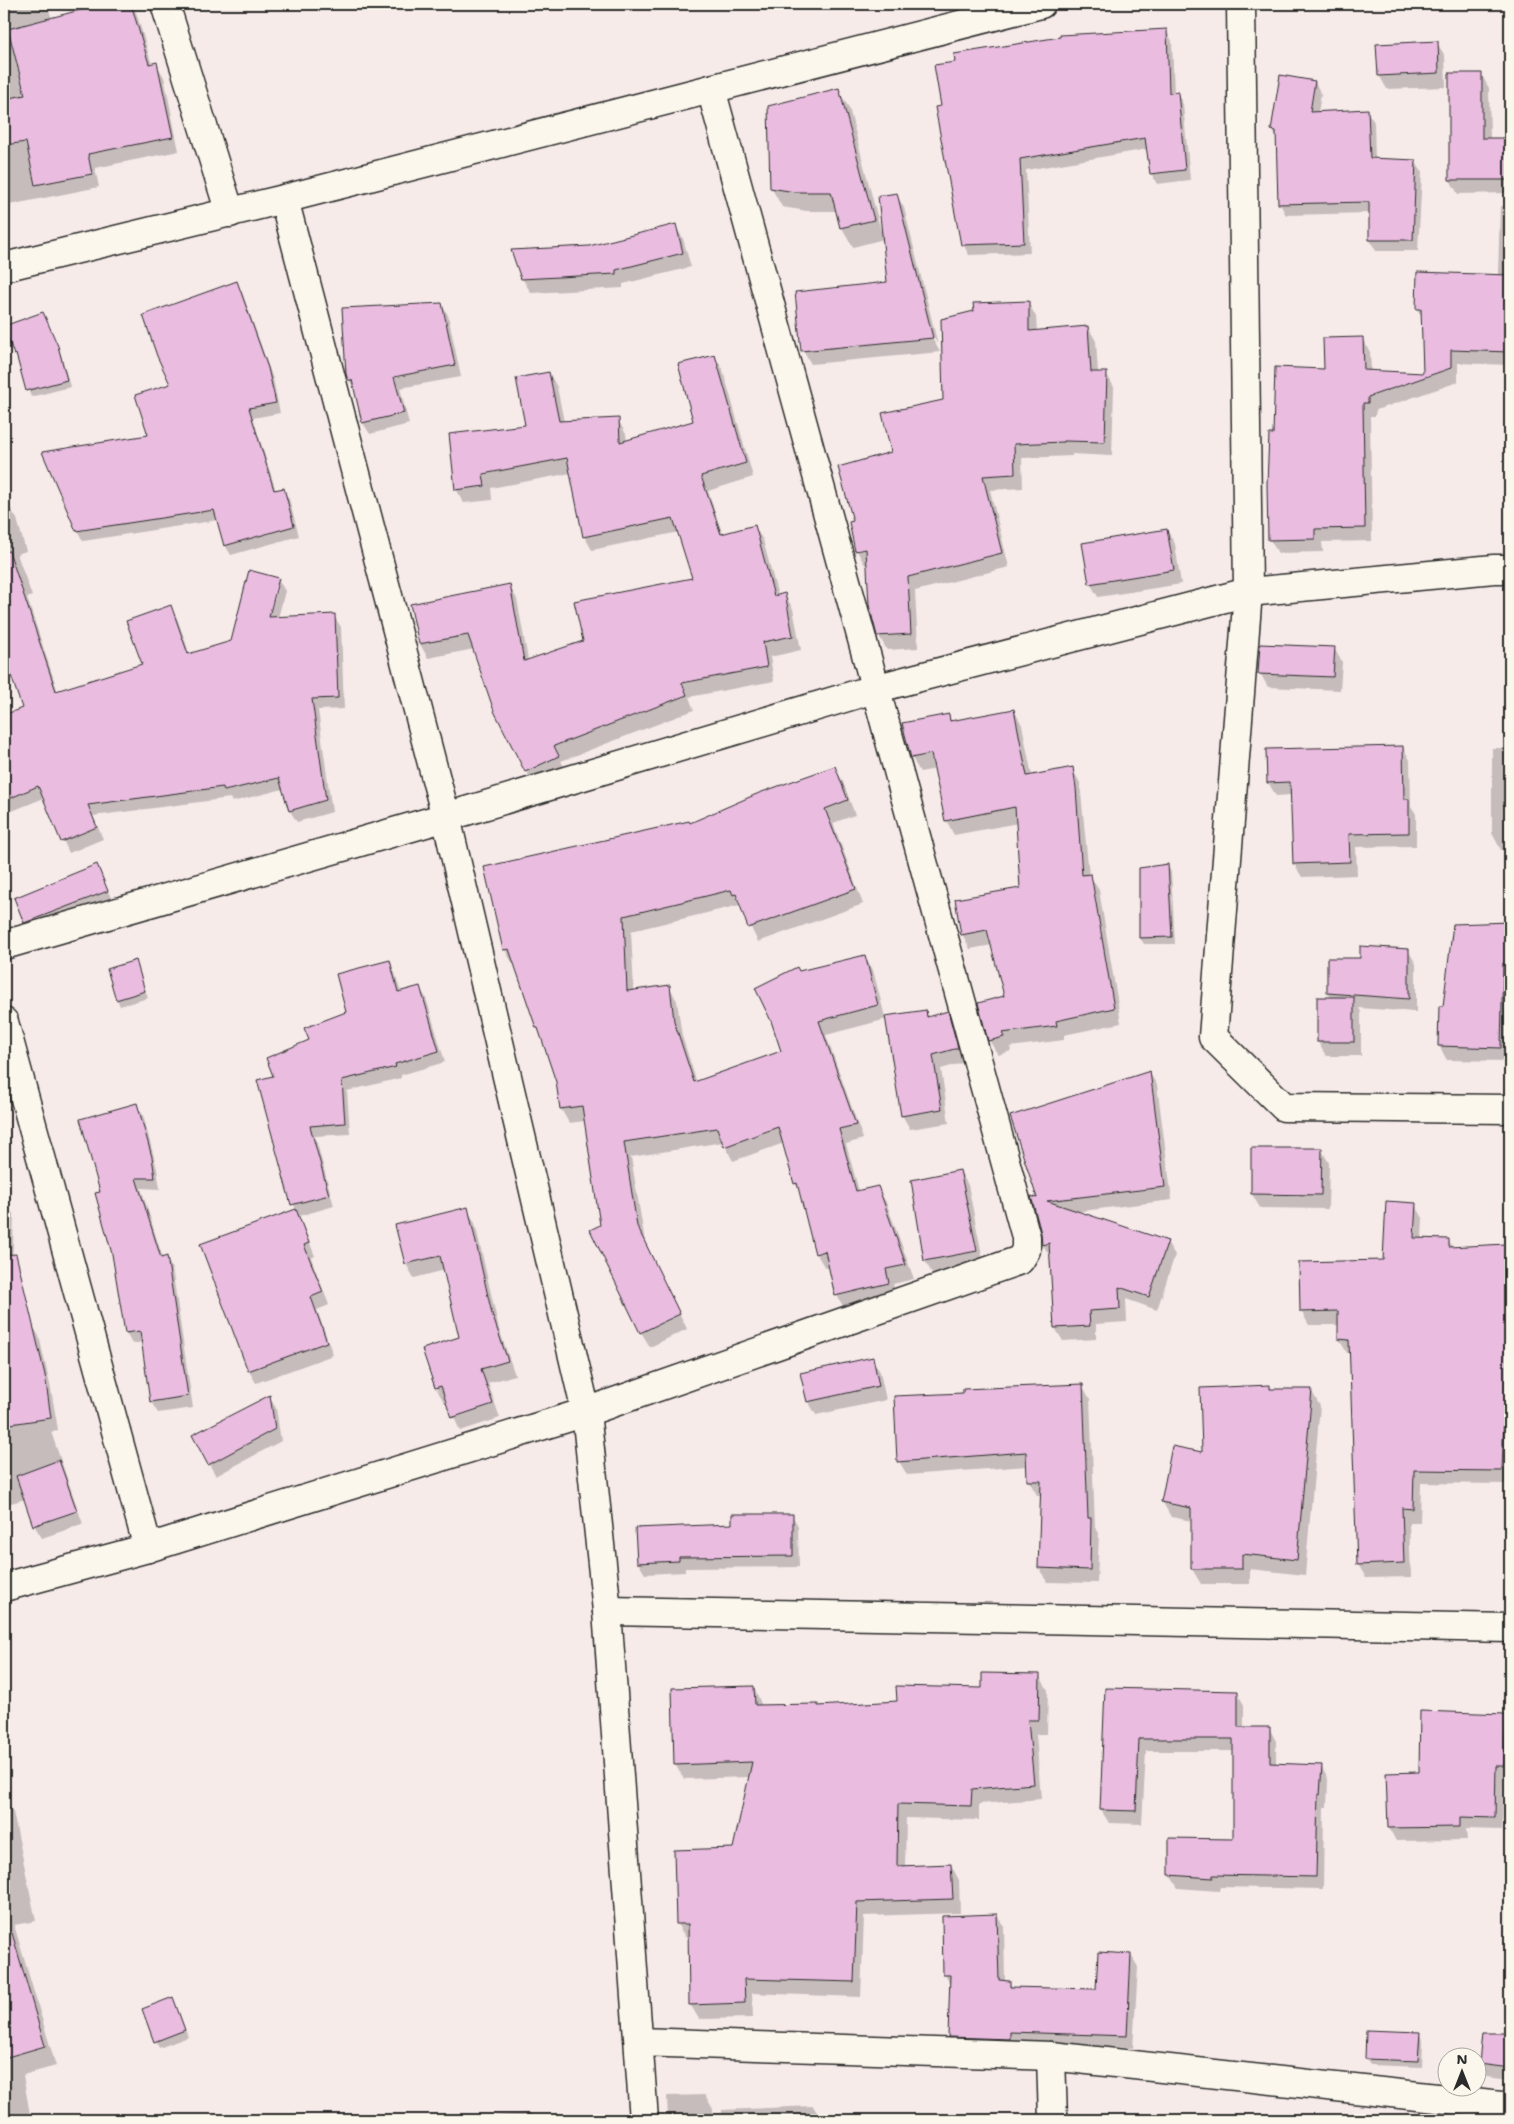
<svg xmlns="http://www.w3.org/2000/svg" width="1514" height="2124" viewBox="0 0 1514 2124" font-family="'Shantell Sans',sans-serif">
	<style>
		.shadow { fill: #0003; fill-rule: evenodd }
		.building { fill: #e9bce0; stroke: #2b2b2b }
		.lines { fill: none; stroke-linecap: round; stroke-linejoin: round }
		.minor-casing { stroke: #2b2b2b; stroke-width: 31 }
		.tertiary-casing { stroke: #2b2b2b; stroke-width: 31 }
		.minor { stroke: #fbf7ec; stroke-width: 28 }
		.tertiary { stroke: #fbf7ec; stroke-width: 28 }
	</style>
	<rect width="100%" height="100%" fill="#f7ebea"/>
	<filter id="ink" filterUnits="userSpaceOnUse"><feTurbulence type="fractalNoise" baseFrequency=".02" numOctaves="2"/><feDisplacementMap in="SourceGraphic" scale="10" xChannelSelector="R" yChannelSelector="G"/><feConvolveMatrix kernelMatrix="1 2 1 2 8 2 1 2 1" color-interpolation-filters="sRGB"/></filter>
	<g filter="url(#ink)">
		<g class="shadow">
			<path d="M4,4H47L52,19L108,4H132L136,12L152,65L156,64L164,77L179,151L95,168L99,187L4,206Z"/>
			<path d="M1166,30L1172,41L1174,94L1177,93L1183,104L1190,180L1157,184L1151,173L1148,149L1026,170L1030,253L969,255L963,244L942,107L957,63Z"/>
			<path d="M1437,43L1445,56L1446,87L1387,89L1379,75Z"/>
			<path d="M1481,74L1489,88L1490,139H1510V193L1458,194L1450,180Z"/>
			<path d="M1315,82L1321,94L1318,113L1367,111L1374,122L1375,160L1415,161L1422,172L1418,251H1376L1370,240V213L1286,215L1280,204L1278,139L1272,130Z"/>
			<path d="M838,89L849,108L881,231L896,194L904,208L938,345L931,332L929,333L940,352L811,364L803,350L889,283L884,239L853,247L842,228L837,211H807L782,207L771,187Z"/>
			<path d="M1500,206L1510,207V365L1458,363V382L1376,410L1375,416H1370L1372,541L1322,542L1323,552L1278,553L1270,540L1274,436L1325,370L1362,338L1370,352L1371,372L1424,374L1422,318L1417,308L1498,276Z"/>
			<path d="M4,207L6,217L4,218Z"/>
			<path d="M675,225L683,239L691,267L623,284V288L531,293L522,278Z"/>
			<path d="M236,282L242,292L273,379L280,413L253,418L276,491L283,489L289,499L299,536L231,555L225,545L218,520L83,541L77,530L149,436L172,385Z"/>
			<path d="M1028,302L1036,317L1037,331L1088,327L1096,341L1098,373H1106L1114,387L1112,456L1072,454V456L1022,458L1023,488L990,490L1009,567L915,591L918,648L887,650L879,636L868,564L865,565L857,551L850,523L854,522L892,453L944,401Z"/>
			<path d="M441,304L448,315L461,377L400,388L409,424L370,434L363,423L356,391L349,380Z"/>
			<path d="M43,313L61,354L70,387L31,397L5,327Z"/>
			<path d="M715,356L723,370L753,477L708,491L723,535L754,526L763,540L778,596L785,595L793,609L801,650L770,657L774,681L689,697L694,710L561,761L566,770L534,786L495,711L474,649L428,658L420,644L412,605L509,585L517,599L528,660L584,642L694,579L679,532L592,550L584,536L571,473L491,488L492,500L464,503L456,489L527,427L549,373L557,387L564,422L618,420L626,434L627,442L694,421Z"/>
			<path d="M10,508L17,519L26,551L17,554L32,596L27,598L58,692L143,665L170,606L177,618L190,655L232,642L278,579L285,591L278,618L334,616L341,627L344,709L318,710L332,812L297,822L290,811L283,789L232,802L230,798L93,816L103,839L69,853L44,798L12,811L4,795V716L23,708L4,651V510ZM276,587H278L268,623L266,622Z"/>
			<path d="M1167,530L1175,544L1181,584L1098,597L1090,583Z"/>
			<path d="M1334,648L1342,662L1340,690L1268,687L1260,673Z"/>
			<path d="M1014,710L1022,725L1032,776L1072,768L1080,783L1089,875L1099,890L1121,1023L1064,1035V1040L1010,1047L1011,1051L998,1055L989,1040L1005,997L992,945L970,949L962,934L1022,889L1018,823L954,835L946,820L936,769L920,772L912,758L948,715L952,722Z"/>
			<path d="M1403,747L1410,760L1411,806L1416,814V846L1356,847L1357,875L1302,877L1294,864L1291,795L1276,796L1268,782Z"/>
			<path d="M1492,748H1510V850H1501L1492,833Z"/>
			<path d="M835,768L843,782L855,815L833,823L863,904L758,942L740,905L631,931L634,991L669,986L677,1001L682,1036L697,1083L783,1052L799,973L865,956L873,970L885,1017L926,1011L929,1017L947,1013L955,1027L965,1062L941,1069L949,1123L910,1129L902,1115L887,1019L826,1035L863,1139L846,1144L859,1191L877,1188L886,1202L914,1279L893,1284L897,1298L845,1310L837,1295L830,1267L825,1268L816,1253L802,1194L795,1183L784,1143L733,1161L723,1142L631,1157L645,1242L687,1329L650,1347L641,1332L602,1225L585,1121L569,1123L561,1109L558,1082L542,1037L537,1028L515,964H513L505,950L690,824Z"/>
			<path d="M1167,865L1171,872L1175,944H1144L1140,938Z"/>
			<path d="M100,872L111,898L29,929L25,922Z"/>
			<path d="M1510,924L1509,1061L1447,1060L1439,1046L1454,925Z"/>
			<path d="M1408,950L1416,964V1012L1359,1008L1361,1012V1056H1326L1318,1042V998H1331L1328,993L1361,960Z"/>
			<path d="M136,962L148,998L120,1006L117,999Z"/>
			<path d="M389,962L395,973L401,993L419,987L426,998L445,1062L401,1075V1078L347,1091L350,1134L315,1136L334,1206L299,1216L315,1256L311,1258L329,1305L317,1310L333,1355L256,1383L249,1371L296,1211L259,1081L274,1077L310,1041L348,1013Z"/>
			<path d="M1149,1072L1157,1085L1172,1200L1074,1212L1167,1242L1175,1255L1157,1310L1126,1299L1127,1322L1096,1324V1339L1063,1341L1055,1328L1051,1258L1043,1245L1038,1200Z"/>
			<path d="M136,1104L143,1115L157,1169L160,1189L141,1188L163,1259L166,1258L172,1268L193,1408L158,1413L151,1402L143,1342L132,1344L126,1333L102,1193Z"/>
			<path d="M1321,1149L1329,1163L1328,1209L1260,1208L1252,1194Z"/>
			<path d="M4,1168L10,1190H4Z"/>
			<path d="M960,1171L968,1185L984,1265L933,1275L925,1261L912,1181Z"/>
			<path d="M8,1204L14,1216L11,1300L4,1301V1205Z"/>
			<path d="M1415,1204L1423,1218L1422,1239L1448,1240L1453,1248L1505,1245L1510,1254V1554L1506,1484L1421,1483L1420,1522H1409L1411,1577L1366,1578L1358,1564L1351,1353H1347L1339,1339V1325H1309L1301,1311L1384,1261Z"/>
			<path d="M467,1209L475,1223L499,1329L515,1375L488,1383L500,1418L460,1431L447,1401L444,1402L436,1388L423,1350L460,1337L445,1270L414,1278L406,1264Z"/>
			<path d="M31,1323L39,1336L51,1389L58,1430L51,1432L83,1524L42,1538L34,1525L25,1499L4,1505V1331Z"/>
			<path d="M872,1358L880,1372L886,1400L816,1415L808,1401Z"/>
			<path d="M1082,1385L1090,1399L1095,1527L1099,1533L1097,1583L1047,1582L1039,1568L1042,1495H1037L1029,1481L1028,1466L907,1475L899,1461L964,1394Z"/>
			<path d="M1270,1386L1272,1391L1311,1390L1320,1406L1305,1575L1250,1569V1584H1201L1192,1569V1521L1171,1517L1162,1501L1203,1453Z"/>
			<path d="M269,1397L276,1408L281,1441L216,1476L209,1464Z"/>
			<path d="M792,1515L798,1526L799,1567L685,1568V1572L645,1574L638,1563L636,1530L733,1525Z"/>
			<path d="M1039,1675L1048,1690L1047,1734H1036L1041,1799L979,1804V1820L906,1818L905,1867L951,1865L959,1880L960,1913L864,1916L861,1997L752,1993L753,2018L699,2019L690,2004V1938H686L677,1924L734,1849L750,1777L684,1779L675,1764L754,1687L762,1706L818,1707L899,1702L983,1689Z"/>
			<path d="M1106,1690L1237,1692L1244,1705V1728H1269L1276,1741V1764L1321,1766L1328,1779L1327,1807H1324L1323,1889L1220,1887L1219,1891L1178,1888L1170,1875L1234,1841V1751H1146L1142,1824L1109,1823L1101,1810Z"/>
			<path d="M1505,1716L1510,1725V1779H1503L1502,1830L1466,1829L1467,1840L1396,1841L1389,1828L1420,1774Z"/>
			<path d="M4,1797L13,1812L36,1921L14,1925L56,2066L23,2075L31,2120H4Z"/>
			<path d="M997,1915L1004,1927L1005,1982H1009L1013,1988L1097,1991L1131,1955L1138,1967L1133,2048L1016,2044L956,2049L949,2037L951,1986L945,1975L943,1917Z"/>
			<path d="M176,2005L188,2037L159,2048L156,2041Z"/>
			<path d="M1419,2033L1423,2039L1422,2067L1370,2065L1366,2059Z"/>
			<path d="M1483,2034L1510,2035V2080L1487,2077L1480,2064Z"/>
			<path d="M705,2095L713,2109V2120H668L667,2096Z"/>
			<path d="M813,2106L822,2120H722V2110Z"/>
			<path d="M531,2113L535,2120H445Z"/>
		</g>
		<g class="building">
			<path d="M103,4H131L149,64L157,62L173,137L88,154L92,174L35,185L26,142L4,145V99L25,95L8,29Z"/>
			<path d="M1167,29L1169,93L1178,92L1185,170L1150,174L1145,138L1020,159L1024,243L961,245L935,107L941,106L934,65L955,62L954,54L1060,37V35Z"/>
			<path d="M1438,41L1439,73L1378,76L1376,44Z"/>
			<path d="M1449,73H1482V138H1510V180H1449Z"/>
			<path d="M1280,75L1315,81L1310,112L1368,109L1370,158L1416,160L1413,240H1369V202L1278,204L1276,131L1271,130Z"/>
			<path d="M839,88L874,220L840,228L831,192H795L770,188L768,106Z"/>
			<path d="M897,193L933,338L801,351L795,292L887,282L878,196Z"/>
			<path d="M676,224L683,253L616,270V274L521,279L511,250L589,246Z"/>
			<path d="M1417,272L1510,275V352L1451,350V368L1368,397V403H1363L1365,528L1315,529V539L1268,540L1267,484L1269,434H1273L1275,367L1324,369L1323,338L1363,337L1364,370L1423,373L1421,309H1416Z"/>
			<path d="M237,281L268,368L276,403L249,408L274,490L284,488L294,526L224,546L214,510L76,531L42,452L148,435L135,395L170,384L157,356L143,315Z"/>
			<path d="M1029,301V331L1088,326L1091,372H1107L1105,442L1064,441V442L1014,444L1015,474L983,476L1002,553L908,577L911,634L877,636L869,605L866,549L855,551L849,522L853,521L838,467L891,452L882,413L943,400L941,319L974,311L973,303Z"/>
			<path d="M442,303L455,365L394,377L404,413L362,423L352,380H348L346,374L342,308Z"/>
			<path d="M43,312L58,346L67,380L26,391L16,354L14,355L4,326Z"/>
			<path d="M715,355L746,463L701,476L721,534L755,525L774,596L785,593L793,636L763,642L767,667L682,683L687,695L554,746L559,756L525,772L494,711L468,635L419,644L410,604L510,584L524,661L583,641L574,601L692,578L673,518L583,537L567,458L483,474L485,486L455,490L449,434L525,425L516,378L549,372L559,421L619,418L620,442L693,421L678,364Z"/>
			<path d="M1167,529L1174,570L1089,584L1082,543Z"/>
			<path d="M9,551L56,691L142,664L126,621L171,605L188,654L231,641L249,570L279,578L269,617L335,614L338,698L312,699L326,800L289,811L279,778L224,791L223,787L88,805L97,827L61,842L38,786L4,801V715L22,708L4,655V552Z"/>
			<path d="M1260,644L1335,647L1333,677L1258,674Z"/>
			<path d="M1014,709L1027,776L1073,767L1076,788L1082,875L1091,874L1114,1008L1056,1021L1057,1026L1002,1033L1004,1037L988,1041L978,1003L1004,996L987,930L961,935L955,899L1020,888L1015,807L945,821L931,754L911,758L902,723L949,714L950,721Z"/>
			<path d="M1403,746L1404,799H1409V833L1349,834L1350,862L1293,864L1290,782L1267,783L1266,749Z"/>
			<path d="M835,766L848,800L825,809L856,889L748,928L736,894L733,895L731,890L624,916L627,991L670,985L674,1021L694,1082L781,1051L771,1021L755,988L797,967L799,971L865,955L878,1005L819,1021L856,1125L839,1129L856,1191L878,1186L906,1265L886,1269L889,1283L835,1296L825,1251L815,1254L797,1183L794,1184L778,1127L724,1147L717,1128L624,1142L637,1226L680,1314L640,1333L590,1230L600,1225L582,1106L560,1109L556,1082L538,1028H536L509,949L503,950L484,867L689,821L690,823L759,793Z"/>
			<path d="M97,864L108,891L24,923L14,898Z"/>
			<path d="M1168,864L1172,937L1139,938V868Z"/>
			<path d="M1510,922V963H1503L1501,1048L1438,1046L1439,1006H1443L1453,924Z"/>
			<path d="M1360,946L1409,949V999L1327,993V958H1360Z"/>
			<path d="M136,960L145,991L116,1000L107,969Z"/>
			<path d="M390,960L398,992L420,986L439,1051L395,1064L396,1067L342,1080L345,1123L310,1126L329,1195L291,1205L257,1080L273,1076L266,1058L309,1040L304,1028L346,1012L336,974Z"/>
			<rect x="1317" y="997" width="37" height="45"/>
			<path d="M926,1010L927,1017L948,1011L958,1048L933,1055L942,1109L901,1116L885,1016Z"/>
			<path d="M1150,1071L1165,1187L1047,1201L1168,1241L1149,1297L1119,1287L1120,1309L1089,1311L1090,1326L1054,1328L1049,1243L1042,1245L1041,1233L1031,1196L1037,1198L1010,1116Z"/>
			<path d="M137,1103L152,1157L155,1178H136L161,1258L167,1256L188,1396L150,1402L140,1331L125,1333L112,1254L95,1193L100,1192L80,1119Z"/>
			<path d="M1251,1148H1322L1321,1195L1251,1194Z"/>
			<path d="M960,1170L977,1251L924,1261L911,1180Z"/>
			<path d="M1386,1201L1416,1203L1414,1238L1449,1239V1247L1506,1244L1510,1419H1504L1502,1471L1414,1470L1413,1509L1402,1508L1404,1563L1357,1565L1349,1340L1338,1339V1311L1300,1312L1299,1262L1383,1260Z"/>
			<path d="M468,1207L492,1314L508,1361L481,1369L493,1404L451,1418L441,1386L435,1388L422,1349L459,1337L440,1256L405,1264L395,1225Z"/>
			<path d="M296,1209L309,1243L304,1245L323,1292L311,1297L327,1342L248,1371L200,1244Z"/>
			<path d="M16,1254L45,1375L51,1418L4,1425V1255Z"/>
			<path d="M873,1357L879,1386L807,1402L800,1373Z"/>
			<path d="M1083,1384L1088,1518H1091L1090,1570L1038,1568L1041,1481H1027L1026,1452L897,1462L894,1396L963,1393V1389Z"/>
			<path d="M1270,1385V1389H1312L1297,1560L1242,1554V1569H1191V1508L1161,1502L1172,1446L1202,1452L1200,1388Z"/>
			<path d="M270,1395L275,1429L208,1465L192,1435Z"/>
			<path d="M59,1460L77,1511L33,1526L16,1476Z"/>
			<path d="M732,1514H793V1556L679,1557V1561L637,1563L635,1528L732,1524Z"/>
			<path d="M982,1673L1040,1674L1039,1720H1028L1034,1784L972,1789L971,1806L898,1804L897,1866L951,1864L953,1899L857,1902L854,1982L744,1979L745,2003L689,2005L688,1924H676L674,1850L733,1848L752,1762L674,1765L672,1688L754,1686L755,1705L818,1704V1706L897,1701L896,1686L982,1688Z"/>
			<path d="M1105,1688L1238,1691V1727H1270V1763L1322,1765L1320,1795L1318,1794L1316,1877L1213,1875V1878L1169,1875V1838L1233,1839V1739H1139L1136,1811L1100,1810Z"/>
			<path d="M1420,1711L1506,1714L1504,1766H1496L1495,1818L1460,1817V1827L1388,1828L1386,1773L1419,1772Z"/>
			<path d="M997,1914L999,1980L1010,1981V1987L1096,1989L1098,1952L1131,1954L1127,2036L1010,2032V2039L948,2037L950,1975H943L942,1916Z"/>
			<path d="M12,1933L45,2046L4,2058V1934Z"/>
			<path d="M173,1997L185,2030L154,2042L142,2009Z"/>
			<path d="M1366,2030L1420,2032L1418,2061L1365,2059Z"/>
			<path d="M1482,2033H1510V2068L1479,2064Z"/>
		</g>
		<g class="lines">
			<g class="minor-casing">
				<g id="minor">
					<path d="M165,4L230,213"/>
					<path d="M1241,4L1248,592L1213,1037L1284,1107L1510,1109"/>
					<path d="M284,199L446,817L586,1412L607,1611L644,2120"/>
					<path d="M4,945L446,817L874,689L1248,592L1494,569H1510"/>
					<path d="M4,1022L148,1548"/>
					<path d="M4,1587L148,1548L586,1412L1020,1260L1026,1250V1237L711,89"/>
					<path d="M607,1611L1510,1628"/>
					<path d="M639,2042L1051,2056L1510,2106"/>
					<path d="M1051,2056L1053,2120"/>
				</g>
			</g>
			<g class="tertiary-casing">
				<path id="tertiary" d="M4,267L284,199L1041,4"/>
			</g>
			<use href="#minor" class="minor"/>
			<use href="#tertiary" class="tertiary"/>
		</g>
	</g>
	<rect width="1514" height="2124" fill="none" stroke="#fbf7ec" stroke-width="20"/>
	<rect x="10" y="10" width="1494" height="2104" fill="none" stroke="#2b2b2b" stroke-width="2" filter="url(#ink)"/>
	<g transform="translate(1462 2072)"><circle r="24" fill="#fbf7ec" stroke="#a8a59f"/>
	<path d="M0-4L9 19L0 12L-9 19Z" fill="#2b2b2b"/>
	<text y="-8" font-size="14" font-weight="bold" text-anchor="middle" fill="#2b2b2b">N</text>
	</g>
</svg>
